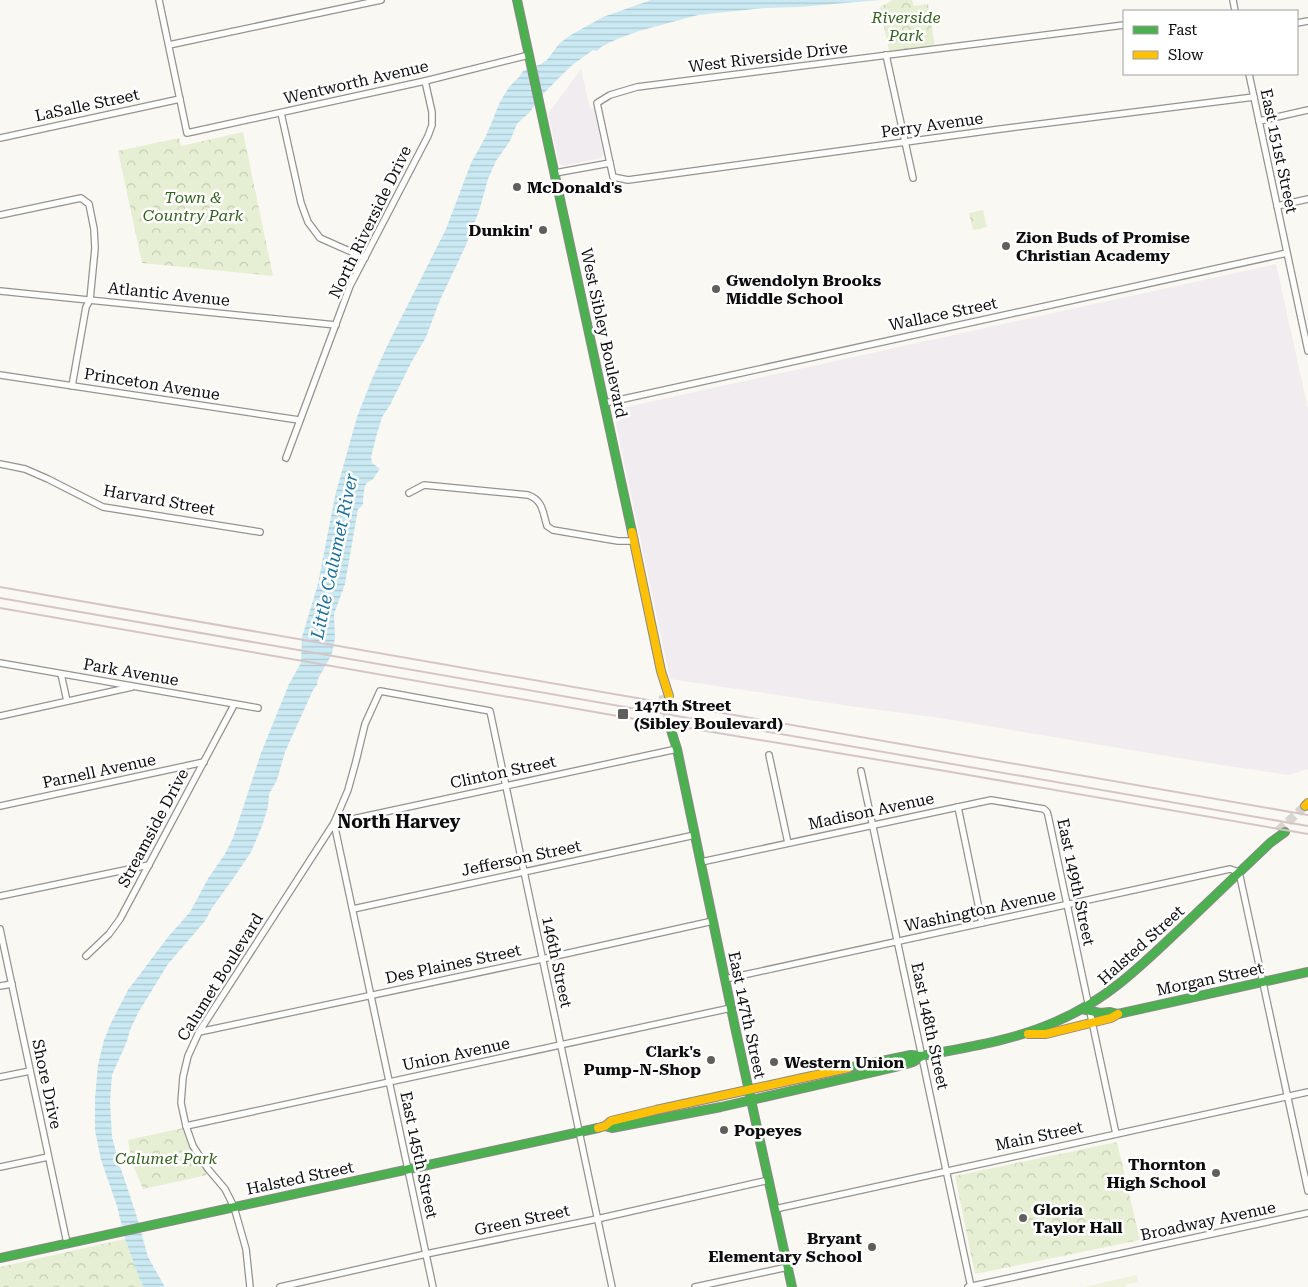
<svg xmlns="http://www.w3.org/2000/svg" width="1308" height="1287" viewBox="0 0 1308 1287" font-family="'Roboto Serif',serif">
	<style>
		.industrial { fill: #f1ecef }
		.park { fill: url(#park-crowns) }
		.pitch { fill: #eff3dd }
		.water { fill: url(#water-rules) }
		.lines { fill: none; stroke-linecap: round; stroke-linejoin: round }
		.primary-tunnel { stroke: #d6d5d0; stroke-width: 9; stroke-dasharray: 9 4.5; stroke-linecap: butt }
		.street-casing { stroke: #949390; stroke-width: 8 }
		.fast-casing { stroke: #8a8987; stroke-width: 10 }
		.slow-casing { stroke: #8a8987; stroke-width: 10 }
		.street { stroke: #fefefd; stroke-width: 5.5 }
		.fast { stroke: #4caf50; stroke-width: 8 }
		.slow { stroke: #ffc107; stroke-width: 8 }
		.rail { stroke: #d6c5c7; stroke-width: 2 }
		.poi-dot { fill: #605f5d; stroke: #fff; stroke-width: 2 }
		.labels { text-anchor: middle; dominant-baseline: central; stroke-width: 5; stroke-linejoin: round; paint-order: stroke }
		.park-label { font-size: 16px; font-style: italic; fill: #356220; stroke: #fff }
		.street-label { font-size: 16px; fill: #0d0d0d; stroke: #fff }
		.poi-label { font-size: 16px; font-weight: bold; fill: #0d0d0d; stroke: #fff; text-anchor: start }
		.water-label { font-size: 18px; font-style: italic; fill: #1c709a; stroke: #fff }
		.neighbourhood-label { font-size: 18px; font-weight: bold; fill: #0d0d0d; stroke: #fff }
	</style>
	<defs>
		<pattern id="park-crowns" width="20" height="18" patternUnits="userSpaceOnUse" patternTransform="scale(1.25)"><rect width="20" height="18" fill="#e6efd3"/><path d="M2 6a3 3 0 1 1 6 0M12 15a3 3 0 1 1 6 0" fill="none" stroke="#c4ccb4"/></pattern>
		<pattern id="water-rules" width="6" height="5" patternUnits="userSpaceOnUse" patternTransform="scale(1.25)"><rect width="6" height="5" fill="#cae9f3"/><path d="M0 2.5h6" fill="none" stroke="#acc7cf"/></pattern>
	</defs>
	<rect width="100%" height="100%" fill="#faf8f2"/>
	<g class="industrial">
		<path d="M581,69L590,109L594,108L603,154L601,158L564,166L559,163L548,114Z"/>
		<path d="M1276,264L1308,409V769L1289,775L1203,762L940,718L850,706L670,679L613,410Z"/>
	</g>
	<g class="park">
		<path d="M893,0H912L914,6L928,4L935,46L889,51L880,7Z"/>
		<path d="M243,132L273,276L142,263L118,151L179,138L181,146Z"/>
		<path d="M983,210L987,227L973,230L969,213Z"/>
		<path d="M183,1128L191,1149L207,1175L143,1189L132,1163L128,1140Z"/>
		<path d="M1117,1142L1140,1240L975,1274L955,1176Z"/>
		<path d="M125,1239L140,1280L144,1287H0V1267Z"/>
	</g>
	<path class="pitch" d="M1137,1275L1138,1282L1125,1285L1127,1287H1084Z"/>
	<path class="water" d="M651,0H880L799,7L764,8L698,15L639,31L617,39L601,47L597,51L593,50L571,66L545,92L529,113L521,120L517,124L510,141L496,161L488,179L479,211L466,245L440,300L426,337L411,363L390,405L382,417L376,437L371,457L372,463L380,469C377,472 376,476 373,479C371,481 368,481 366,484C364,486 363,500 363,504L361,507L358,509L345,584L334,614L335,638L332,654L318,679L317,685L313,690L285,752L277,780L269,794L268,807L262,826L251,852L235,876L212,908L205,921L168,964L138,1013L130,1030L127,1041L112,1075L110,1102L112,1137L119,1163L136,1214L148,1257L165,1287H144L140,1280L125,1239L117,1206L101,1160L95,1130V1098L98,1065L104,1040L111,1023L128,990L168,937L190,912L209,877L225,854L233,838L261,753L289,684L301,663L302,637L318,584L335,496L357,417L372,379L388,344L446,229L471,163L486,136L500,102L509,87L519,77L523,71L541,64L547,60L559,44L569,36L603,17Z"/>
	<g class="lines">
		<g class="primary-tunnel">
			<path d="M663,695L670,727"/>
			<path d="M1278,831L1305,806"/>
		</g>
		<g class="street-casing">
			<g id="street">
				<path d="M159,0L187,133L425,81L529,55"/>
				<path d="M1233,0L1235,11"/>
				<path d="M1297,23L1308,21"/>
				<path d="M1124,25L637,87L610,95L597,103L613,177L628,180L993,130L1254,97"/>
				<path d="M169,45L381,0"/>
				<path d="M886,55L913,178"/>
				<path d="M1249,74L1308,351"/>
				<path d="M281,113L301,203L308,222L320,238L365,258"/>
				<path d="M1259,121L1308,110"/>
				<path d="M0,138L180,99"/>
				<path d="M555,173L610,163"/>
				<path d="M1277,206L1308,199"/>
				<path d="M0,215L81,198L89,204L94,229L95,248L90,300L86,307L72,386"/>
				<path d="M0,291L336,325"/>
				<path d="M0,375L299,420"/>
				<path d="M605,403L1287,253"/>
				<path d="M286,458L350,286L428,136L432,125V112L425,81"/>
				<path d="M0,464L25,469L48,479L103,507L260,532"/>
				<path d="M409,493L424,485L528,495C543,500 543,513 547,526L553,530L618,541H634"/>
				<path d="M0,663L258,708"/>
				<path d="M61,674L67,701"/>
				<path d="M0,716L132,687"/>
				<path d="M769,755L788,843"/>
				<path d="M861,771L971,1287"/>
				<path d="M0,806L204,762"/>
				<path d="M958,807L982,923"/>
				<path d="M701,862L991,800L1044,809L1047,812L1048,815L1116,1134"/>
				<path d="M0,896L149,865"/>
				<path d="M353,909L695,835"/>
				<path d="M0,929L67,1243"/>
				<path d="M86,956L109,934L120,919L234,705"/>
				<path d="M725,979L1230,869L1239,872L1308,1191"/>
				<path d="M0,986L12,984"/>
				<path d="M199,1032L542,959L713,921"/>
				<path d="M0,1077L30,1071"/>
				<path d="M186,1126L731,1008"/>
				<path d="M0,1167L48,1157"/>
				<path d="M775,1209L1308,1092"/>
				<path d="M250,1287L246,1249L234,1207L225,1189L208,1169L193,1146L186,1126L181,1103L183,1077L188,1056L199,1032L334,823L348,790L356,761L365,724L380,691L490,711L612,1287"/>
				<path d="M280,1287L426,1254L597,1219L769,1180"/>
				<path d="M433,1287L334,823L677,749"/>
				<path d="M695,1287L788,1267"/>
				<path d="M968,1287L1308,1213"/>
			</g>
		</g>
		<g class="fast-casing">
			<g id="fast">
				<path d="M517,0L632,532"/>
				<path d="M670,727L677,749L735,1027L792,1287"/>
				<path d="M1082,1009L1100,1013L1110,1012L1118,1014L1308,972"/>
				<path d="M848,1068L911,1055L922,1056C967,1047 1012,1041 1055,1022C1106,1001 1142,965 1182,927C1211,899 1241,871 1270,843L1285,832"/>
				<path d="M605,1126L612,1128L721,1107L900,1066L913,1062L922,1056"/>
				<path d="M0,1258L598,1128"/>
			</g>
		</g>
		<g class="slow-casing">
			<g id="slow">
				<path d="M632,532L661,671L669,696"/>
				<path d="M1305,806L1308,803"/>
				<path d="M1028,1034H1046L1111,1018L1118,1014"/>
				<path d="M598,1128L605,1126L611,1121L656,1110L848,1068"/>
			</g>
		</g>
		<use href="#street" class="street"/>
		<use href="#fast" class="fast"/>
		<use href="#slow" class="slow"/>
		<g class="rail">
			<path d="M0,587L1308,815"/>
			<path d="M0,598L1308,826"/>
			<path d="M0,608L629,718L951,772L1308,834"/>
		</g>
	</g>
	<g class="poi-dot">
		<circle cx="517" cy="187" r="5"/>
		<circle cx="543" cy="230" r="5"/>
		<circle cx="1006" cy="246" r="5"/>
		<circle cx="716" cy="289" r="5"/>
		<rect x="617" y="708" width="12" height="12" rx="2.5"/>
		<circle cx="711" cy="1060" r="5"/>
		<circle cx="774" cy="1062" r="5"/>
		<circle cx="724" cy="1130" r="5"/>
		<circle cx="1216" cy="1173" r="5"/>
		<circle cx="1023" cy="1218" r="5"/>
		<circle cx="872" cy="1247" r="5"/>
	</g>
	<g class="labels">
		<g class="park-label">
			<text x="906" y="17">Riverside<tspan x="906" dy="18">Park</tspan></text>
			<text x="193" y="197">Town &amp;<tspan x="193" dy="18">Country Park</tspan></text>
			<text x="166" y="1158">Calumet Park</text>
		</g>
		<g class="street-label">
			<text transform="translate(768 57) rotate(-7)">West Riverside Drive</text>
			<text transform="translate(356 82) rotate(-13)">Wentworth Avenue</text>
			<text transform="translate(87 105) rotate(-12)">LaSalle Street</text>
			<text transform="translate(932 125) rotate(-8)">Perry Avenue</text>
			<text transform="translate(1279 151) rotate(78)">East 151st Street</text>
			<text transform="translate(370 222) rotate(-64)">North Riverside Drive</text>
			<text transform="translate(169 294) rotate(6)">Atlantic Avenue</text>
			<text transform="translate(943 314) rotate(-12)">Wallace Street</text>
			<text transform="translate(604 333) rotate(78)">West Sibley Boulevard</text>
			<text transform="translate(152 384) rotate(9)">Princeton Avenue</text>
			<text transform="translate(159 500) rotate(10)">Harvard Street</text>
			<text transform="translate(131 672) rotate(10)">Park Avenue</text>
			<text transform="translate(99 771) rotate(-12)">Parnell Avenue</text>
			<text transform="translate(503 772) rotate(-12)">Clinton Street</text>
			<text transform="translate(871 811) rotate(-12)">Madison Avenue</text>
			<text transform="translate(153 828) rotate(-62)">Streamside Drive</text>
			<text transform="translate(521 858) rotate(-12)">Jefferson Street</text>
			<text transform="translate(1076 882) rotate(78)">East 149th Street</text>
			<text transform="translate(980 910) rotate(-12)">Washington Avenue</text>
			<text transform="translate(1141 945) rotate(-42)">Halsted Street</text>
			<text transform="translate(557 962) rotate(78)">146th Street</text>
			<text transform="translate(453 964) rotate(-12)">Des Plaines Street</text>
			<text transform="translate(220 977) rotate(-58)">Calumet Boulevard</text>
			<text transform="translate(1210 979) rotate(-12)">Morgan Street</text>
			<text transform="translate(747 1015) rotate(78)">East 147th Street</text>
			<text transform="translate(930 1026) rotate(78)">East 148th Street</text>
			<text transform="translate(456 1054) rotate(-12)">Union Avenue</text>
			<text transform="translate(47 1084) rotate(78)">Shore Drive</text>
			<text transform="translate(1039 1136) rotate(-12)">Main Street</text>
			<text transform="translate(419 1155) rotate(78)">East 145th Street</text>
			<text transform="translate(300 1178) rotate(-12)">Halsted Street</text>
			<text transform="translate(522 1220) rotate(-12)">Green Street</text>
			<text transform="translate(1208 1221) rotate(-12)">Broadway Avenue</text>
		</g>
		<g class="poi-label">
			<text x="527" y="187">McDonald's</text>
			<text x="533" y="230" text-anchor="end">Dunkin'</text>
			<text x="1016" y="237">Zion Buds of Promise<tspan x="1016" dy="18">Christian Academy</tspan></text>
			<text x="726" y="280">Gwendolyn Brooks<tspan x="726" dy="18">Middle School</tspan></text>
			<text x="634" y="705">147th Street<tspan x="634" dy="18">(Sibley Boulevard)</tspan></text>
			<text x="701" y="1051" text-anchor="end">Clark's<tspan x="701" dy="18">Pump-N-Shop</tspan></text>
			<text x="784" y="1062">Western Union</text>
			<text x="734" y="1130">Popeyes</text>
			<text x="1206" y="1164" text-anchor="end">Thornton<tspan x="1206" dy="18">High School</tspan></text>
			<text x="1033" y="1209">Gloria<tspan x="1033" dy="18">Taylor Hall</tspan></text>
			<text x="862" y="1238" text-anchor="end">Bryant<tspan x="862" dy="18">Elementary School</tspan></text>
		</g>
		<g class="water-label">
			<text transform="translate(334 556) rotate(-78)">Little Calumet River</text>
		</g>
		<g class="neighbourhood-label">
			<text x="399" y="821">North Harvey</text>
		</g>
	</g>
	<rect x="1123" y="10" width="175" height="65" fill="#ffffff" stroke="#9e9e9e"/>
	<rect x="1133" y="26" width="25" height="8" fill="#4caf50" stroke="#9e9e9e"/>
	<text x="1168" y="35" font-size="15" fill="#0d0d0d">Fast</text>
	<rect x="1133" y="51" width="25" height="8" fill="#ffc107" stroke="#9e9e9e"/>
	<text x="1168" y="60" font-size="15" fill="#0d0d0d">Slow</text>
</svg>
